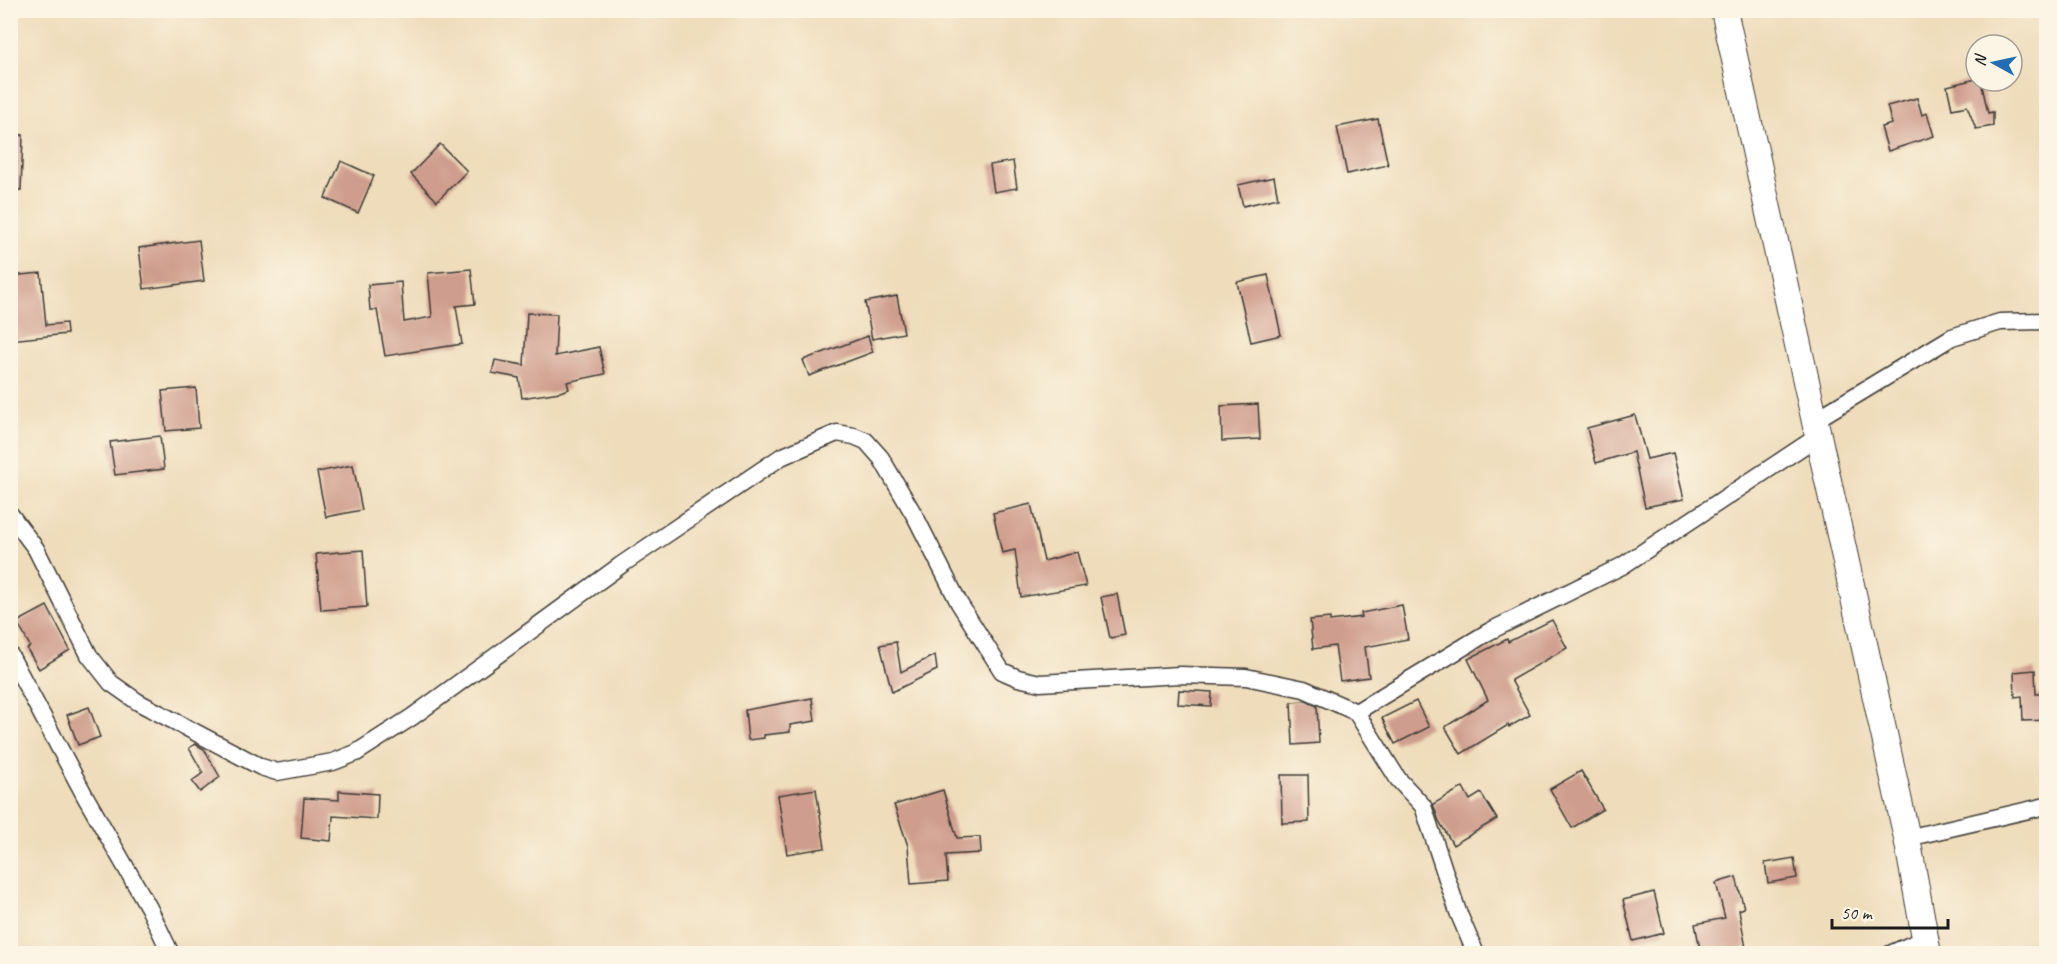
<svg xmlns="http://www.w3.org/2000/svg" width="2057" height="964" viewBox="0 0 2057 964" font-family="Caveat,sans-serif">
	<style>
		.building { fill: #cf9d8d }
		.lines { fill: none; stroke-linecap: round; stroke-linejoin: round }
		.street-casing { stroke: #3c3934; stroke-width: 19 }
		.primary-casing { stroke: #3c3934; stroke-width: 28 }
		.street { stroke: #fff; stroke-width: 16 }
		.primary { stroke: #fff; stroke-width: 26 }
	</style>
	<rect width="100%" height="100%" fill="#fcf5e5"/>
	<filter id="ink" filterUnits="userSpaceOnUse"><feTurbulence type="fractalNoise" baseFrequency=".0167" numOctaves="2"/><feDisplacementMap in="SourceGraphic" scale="12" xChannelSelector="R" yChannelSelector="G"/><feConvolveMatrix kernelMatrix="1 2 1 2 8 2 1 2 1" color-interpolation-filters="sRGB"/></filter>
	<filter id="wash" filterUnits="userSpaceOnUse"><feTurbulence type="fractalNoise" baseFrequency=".008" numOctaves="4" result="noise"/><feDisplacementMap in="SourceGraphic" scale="24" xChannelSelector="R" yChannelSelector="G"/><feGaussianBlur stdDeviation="1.35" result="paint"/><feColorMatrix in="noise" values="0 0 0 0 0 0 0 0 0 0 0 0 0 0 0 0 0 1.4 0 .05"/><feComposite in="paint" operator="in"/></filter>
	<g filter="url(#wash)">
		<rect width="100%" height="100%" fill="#eedcba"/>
		<g id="blocks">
			<g class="building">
				<path d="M1976,79L1981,81L1988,113L1993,112V126L1976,129L1967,106L1952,109L1947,86Z"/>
				<path d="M1917,98L1922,115L1927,113L1934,136L1888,151L1881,127L1892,124L1887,106Z"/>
				<path d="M1378,119L1388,165L1347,174L1337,127Z"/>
				<path d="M10,134L23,135L21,190H10Z"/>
				<path d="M440,144L467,171L437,201L411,174Z"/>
				<path d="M341,161L374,176L358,213L325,198Z"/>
				<path d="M1013,161L1017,188L994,192L990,165Z"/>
				<path d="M1274,177L1278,198L1243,206L1238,185Z"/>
				<path d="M199,240L204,281L144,289L139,248Z"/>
				<path d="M471,269L475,304L456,306L462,344L385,356L377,310H370L368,285L401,282L404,322L432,317L428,273Z"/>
				<path d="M41,273L46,325L66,323L67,334L10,340V276Z"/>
				<path d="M1268,275L1281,335L1251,342L1237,282Z"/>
				<path d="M897,296L904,333L872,339L865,302Z"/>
				<path d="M527,313L557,314L555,356L599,347L605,374L567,382L569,389L560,392L522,398L519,378L492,373L495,360L524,365Z"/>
				<path d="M868,336L873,352L809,376L803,360Z"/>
				<path d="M196,388L199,428L166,431L162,391Z"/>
				<path d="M1258,404L1260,439L1222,441L1221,406Z"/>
				<path d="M1635,415L1647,459L1673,453L1684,499L1645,507L1633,452L1596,463L1587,428Z"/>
				<path d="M160,436L164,469L115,475L110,442Z"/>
				<path d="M353,465L362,510L326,517L317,472Z"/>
				<path d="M1031,504L1044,561L1077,552L1086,586L1021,597L1015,550L1002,553L993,513Z"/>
				<path d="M363,550L367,607L321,610L316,554Z"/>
				<path d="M1117,594L1125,635L1110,638L1101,597Z"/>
				<path d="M1402,605L1408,639L1365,647L1369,677L1340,681L1335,646L1313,649L1310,620L1330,618V621L1362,617L1361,613Z"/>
				<path d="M47,606L70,650L39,669L27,649L30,646L17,622Z"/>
				<path d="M1552,620L1567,648L1511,680L1530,715L1509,727L1508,725L1461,754L1445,727L1488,700L1468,659L1507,639L1508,642Z"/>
				<path d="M896,642L901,672L935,655L937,670L892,692L880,645Z"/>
				<path d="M2035,670L2036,694H2046V720L2023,721L2022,696L2015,697L2014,672Z"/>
				<path d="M1179,690L1212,692L1211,706L1178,704Z"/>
				<path d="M812,698L815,721L790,725V732L764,735V738L748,740L745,710Z"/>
				<path d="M1306,701L1317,706L1319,743L1293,745L1291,702Z"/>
				<path d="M1416,701L1429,727L1395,744L1382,718Z"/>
				<path d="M89,707L100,737L78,745L67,715Z"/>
				<path d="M195,744L204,749L220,777L200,792L192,781L203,773L189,748Z"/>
				<path d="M1581,771L1603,809L1572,828L1550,789Z"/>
				<path d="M1281,775H1308L1309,822L1282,823Z"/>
				<path d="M1463,787L1470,800L1481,793L1497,819L1453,845L1439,821L1433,804Z"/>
				<path d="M816,789L825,848L787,854L778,795Z"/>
				<path d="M943,790L957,838L980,837L981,853L946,855L948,881L911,884L908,846L894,805Z"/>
				<path d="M339,791L378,794L377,819L333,816L331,841L301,838L304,798L339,800Z"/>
				<path d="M1794,858L1797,878L1768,883L1765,863Z"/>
				<path d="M1736,877L1744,908L1739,910L1746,948L1701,954L1695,924L1725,918L1716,883Z"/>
				<path d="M1654,892L1664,933L1633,941L1623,900Z"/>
			</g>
		</g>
	</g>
	<g filter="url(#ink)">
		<use href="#blocks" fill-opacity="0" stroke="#3c3934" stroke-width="1.5"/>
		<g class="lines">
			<g class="street-casing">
				<g id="street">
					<path d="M1815,420L1952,337L2000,322L2046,321"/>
					<path d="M10,514L36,549L89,655L111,683L138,702L261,767L277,772L333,762L356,753L412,717L621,565L781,457L837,433L854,436L866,441L881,458L916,518L959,603L1002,671L1018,678L1040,683L1180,675L1246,677L1304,689L1356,712L1398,779L1423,806L1458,912L1476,954"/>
					<path d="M10,655L85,796L149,908L171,954"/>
					<path d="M1356,712L1490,631L1622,566L1817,437"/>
					<path d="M1907,838L2046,806"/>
					<path d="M1890,954L1924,939"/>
				</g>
			</g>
			<g class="primary-casing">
				<path id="primary" d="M1724,10L1907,838L1928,954"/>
			</g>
			<use href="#street" class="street"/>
			<use href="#primary" class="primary"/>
		</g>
	</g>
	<rect width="2057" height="964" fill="none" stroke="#fcf5e5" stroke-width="36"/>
	<g transform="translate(1994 63) rotate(278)"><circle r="28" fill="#fcf5e5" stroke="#a29e95" stroke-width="1.5"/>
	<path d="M0-4.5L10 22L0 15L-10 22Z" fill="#1f6fb2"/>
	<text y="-9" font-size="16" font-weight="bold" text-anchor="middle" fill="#1c1c1c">N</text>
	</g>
	<path d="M1832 919v9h116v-9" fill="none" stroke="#1c1c1c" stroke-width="3"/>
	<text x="1841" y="919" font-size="18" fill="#1c1c1c" stroke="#fcf5e5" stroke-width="4.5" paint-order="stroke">50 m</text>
</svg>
